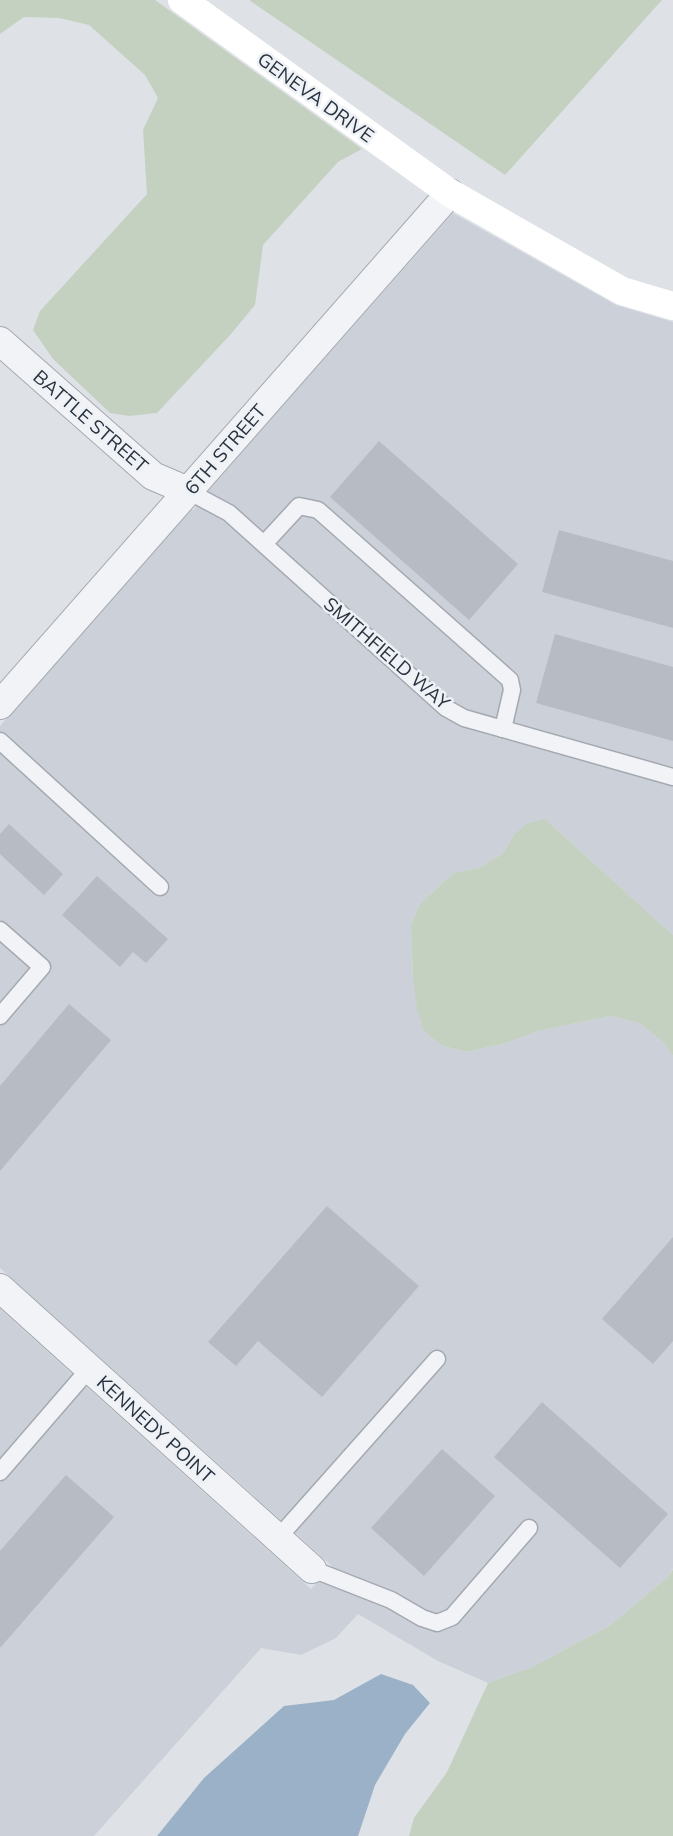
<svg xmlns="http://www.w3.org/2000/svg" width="673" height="1836" viewBox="0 0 673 1836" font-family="Mulish,sans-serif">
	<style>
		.built { fill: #ccd1d9 }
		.green { fill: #c5d1c0 }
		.water { fill: #9ab1c7 }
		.building { fill: #b6bbc4 }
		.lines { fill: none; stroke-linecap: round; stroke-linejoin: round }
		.service-casing { stroke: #a4a9b1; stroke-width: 19 }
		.minor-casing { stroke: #a4a9b1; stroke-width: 30 }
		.service { stroke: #f1f3f6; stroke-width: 16 }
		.minor { stroke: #f1f3f6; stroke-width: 28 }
		.secondary { stroke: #fff; stroke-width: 28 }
		.labels { text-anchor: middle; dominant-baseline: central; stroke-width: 5; stroke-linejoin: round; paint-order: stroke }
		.street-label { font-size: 19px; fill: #28313e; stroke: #eef1f5 }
	</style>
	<rect width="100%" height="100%" fill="#dee2e7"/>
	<path class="built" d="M453,213L616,305L673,322V935L545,819L515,834L502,854L479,868L453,873L419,905L411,926L413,979L443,1046L466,1052L506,1043L538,1031L610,1016L639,1023L664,1043L673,1056V1568L669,1576L609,1626L532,1667L488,1683L438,1661L358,1614L336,1638L301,1655L261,1648L94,1836H0V1309L311,1589L332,1566L0,1268V726L190,509L194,510L200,499Z"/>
	<g class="green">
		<path d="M0,0H155L362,149L338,162L263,245L255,305L231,334L157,413L129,416L110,413L53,359L33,330L40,311L147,194L143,130L158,98L145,75L89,25L59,18L24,17L0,34Z"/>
		<path d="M249,0H662L505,175Z"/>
		<path d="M545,819L673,935V1056L664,1043L639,1023L610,1016L538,1031L506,1043L466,1052L443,1046L424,1031L417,1009L413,979L411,926L419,905L453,873L479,868L502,854L515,834L526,824Z"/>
		<path d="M673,1569V1836H409L414,1818L447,1772L488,1683L532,1667L609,1626L669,1576Z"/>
	</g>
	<path class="water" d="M381,1674L413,1685L430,1703L405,1734L375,1785L358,1836H157L204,1778L284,1706L334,1700Z"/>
	<g class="building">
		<path d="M379,441L518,564L469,620L330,497Z"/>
		<path d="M559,530L673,561V628L542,592Z"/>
		<path d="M555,634L673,667V741L536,703Z"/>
		<path d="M9,824L63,874L44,895L0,854V834Z"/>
		<path d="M97,876L168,939L146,963L133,952L120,967L62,915Z"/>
		<path d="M69,1004L111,1040L0,1171V1086Z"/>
		<path d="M327,1206L419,1286L322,1397L258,1341L236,1366L208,1342Z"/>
		<path d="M673,1237V1341L653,1364L602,1319Z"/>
		<path d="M542,1402L668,1514L620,1568L494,1457Z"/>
		<path d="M442,1449L495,1496L424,1576L371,1528Z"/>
		<path d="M66,1475L114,1517L0,1648V1551Z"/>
	</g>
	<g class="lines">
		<g class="service-casing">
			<g id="service">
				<path d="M188,491L229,513L446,708L464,718L673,777"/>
				<path d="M264,544L299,506L318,510L510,680L512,690L503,729"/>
				<path d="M0,741L160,887"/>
				<path d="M0,930L42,967L0,1016"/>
				<path d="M0,1472L89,1369"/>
				<path d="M278,1538L437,1359"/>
				<path d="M312,1569L391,1600L422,1618L437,1623L452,1617L529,1528"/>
			</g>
		</g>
		<g class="minor-casing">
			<g id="minor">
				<path d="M0,341L153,476L188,491"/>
				<path d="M0,705L450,193"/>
				<path d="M0,1288L312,1569"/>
			</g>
		</g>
		<use href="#service" class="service"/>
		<use href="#minor" class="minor"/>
		<path class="secondary" d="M182,0L450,193L622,291L673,306"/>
	</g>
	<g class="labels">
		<g class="street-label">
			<text transform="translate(316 97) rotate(36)">GENEVA DRIVE</text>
			<text transform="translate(91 421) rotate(41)">BATTLE STREET</text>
			<text transform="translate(225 449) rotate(-49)">6TH STREET</text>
			<text transform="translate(387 653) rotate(41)">SMITHFIELD WAY</text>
			<text transform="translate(156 1429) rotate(42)">KENNEDY POINT</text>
		</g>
	</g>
</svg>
